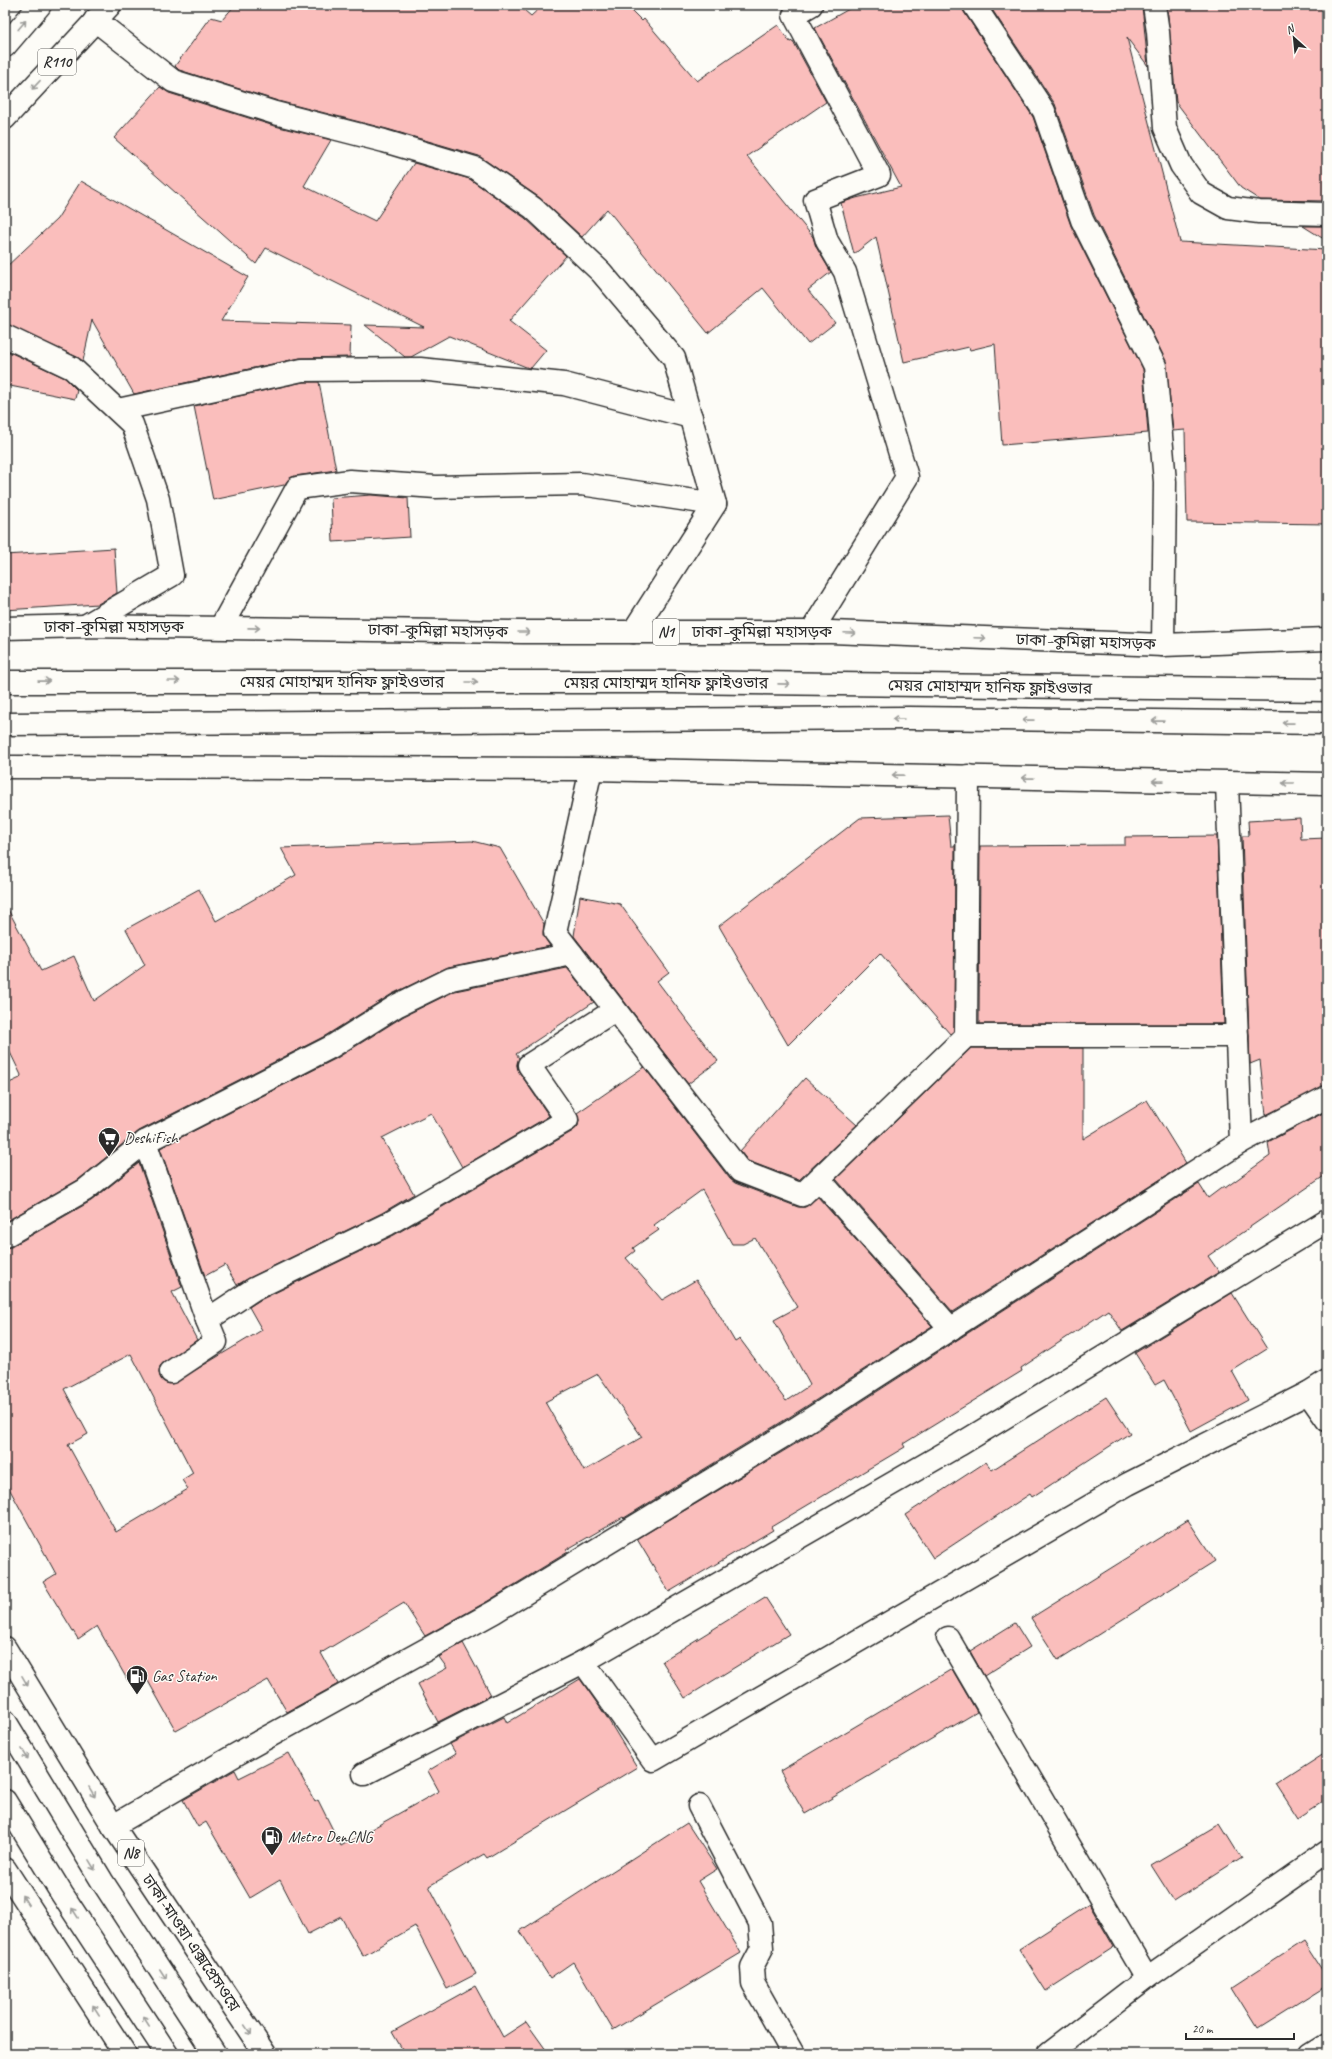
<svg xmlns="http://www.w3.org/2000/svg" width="1332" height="2059" viewBox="0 0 1332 2059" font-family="Caveat,'Noto Sans Bengali',sans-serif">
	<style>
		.building { fill: #fabebc; stroke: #2b2b2b; fill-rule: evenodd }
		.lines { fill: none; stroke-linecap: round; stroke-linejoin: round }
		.minor-casing { stroke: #2b2b2b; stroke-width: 25 }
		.primary-casing { stroke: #2b2b2b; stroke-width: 25 }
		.motorway-casing { stroke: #2b2b2b; stroke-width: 25 }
		.minor { stroke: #fdfcf7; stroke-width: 22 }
		.primary { stroke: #fdfcf7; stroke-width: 22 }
		.motorway { stroke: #fdfcf7; stroke-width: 22 }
		.oneway { stroke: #9e9e9b }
		.labels { text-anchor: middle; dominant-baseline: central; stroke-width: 3; stroke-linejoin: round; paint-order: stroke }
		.shield { fill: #fdfcf7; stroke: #6a6a68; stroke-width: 1 }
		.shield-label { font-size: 15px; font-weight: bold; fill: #2b2b2b }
		.street-label { font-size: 16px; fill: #2b2b2b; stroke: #fdfcf7 }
		.poi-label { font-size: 16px; fill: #2b2b2b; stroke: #fdfcf7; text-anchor: start }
	</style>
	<rect width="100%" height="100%" fill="#fdfcf7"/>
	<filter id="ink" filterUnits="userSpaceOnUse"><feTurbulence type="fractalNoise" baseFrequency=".025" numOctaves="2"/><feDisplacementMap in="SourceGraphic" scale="8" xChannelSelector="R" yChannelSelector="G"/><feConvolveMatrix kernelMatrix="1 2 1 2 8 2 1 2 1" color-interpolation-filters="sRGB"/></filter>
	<g filter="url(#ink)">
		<g class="building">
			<path d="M235,5H518L531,16L543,5H626L642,21L644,19L697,81L778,25L790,42L793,41L826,102L747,156L813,237L816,247L831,272L808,290L835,323L808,344L763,288L708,333L607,209L582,237L540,198L479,156L387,129L278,101L179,70L175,66L211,17L222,20Z"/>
			<path d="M856,5H962L964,12L1033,117L1071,226L1143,369L1148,433L1002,445L995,344L970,350L969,347L904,362L876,237L854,254L841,203L856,198L901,187L815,28Z"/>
			<path d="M989,5H1142L1148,66L1127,38L1180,242L1327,250V524L1187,522L1185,430L1173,431L1166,361L1094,215L1055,104Z"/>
			<path d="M1167,5H1327V201L1260,200L1241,188L1176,102Z"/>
			<path d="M160,87L169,93L271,125L331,140L304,186L375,221L414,163L470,179L525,218L566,256L509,321L546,350L531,368L526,367L449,336L411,357H405L365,325L424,327L266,248L256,264L114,138Z"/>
			<path d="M81,181L248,277L221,321L351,325L350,357L300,358L134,394L92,320L83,361L77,357L5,324V268L57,219Z"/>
			<path d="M1303,226H1327V241Z"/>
			<path d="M5,350L65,378L77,390L75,399L5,385Z"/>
			<path d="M303,382H319L336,470L295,476L290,478L284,485L213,500L194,406Z"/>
			<path d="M371,495L408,498L410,537L333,542L331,498Z"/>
			<path d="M114,548L117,593L98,604L5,610V555Z"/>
			<path d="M948,815L951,846H955L954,1031L950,1034L880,953L788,1045L719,926L860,818Z"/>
			<path d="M1300,818L1301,839L1327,838V1085L1266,1115L1260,1060L1250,1064L1242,836H1249L1248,821Z"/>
			<path d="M1217,836L1224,1024H979L980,846L1125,845V837Z"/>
			<path d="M472,841L500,848L544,924L543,935L550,946L448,967L392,994L325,1036L139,1131L78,1180L5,1222V1085L20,1078L21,1075L5,1042V904L41,971L74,956L94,1001L145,965L126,929L199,889L216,921L296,875L281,848Z"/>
			<path d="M580,896L620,904L669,972L657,981L718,1061L688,1084L574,936Z"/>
			<path d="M567,968L594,1002L516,1054L519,1058L517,1065L519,1072L549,1116L462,1167L431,1113L382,1138L414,1194L382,1213L249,1278L237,1285L225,1265L205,1276L160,1148L337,1058L404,1016L455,991Z"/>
			<path d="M971,1048H1083V1139L1147,1100L1186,1163L953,1312L836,1179Z"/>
			<path d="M644,1067L730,1179L735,1183L798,1207H805L818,1197L932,1326L788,1418L624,1518L623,1517L566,1550L568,1552L488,1601L425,1636L404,1603L321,1653L338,1684L287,1712L268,1680L176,1731L143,1672L128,1681L97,1626L78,1639L43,1582L56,1574L5,1481V1248L11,1247L91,1201L139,1163L182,1287L172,1292L197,1340L160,1366L159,1373L161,1379L166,1383L172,1384L262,1330L249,1307L260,1300L394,1235L573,1131L578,1126L579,1120L577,1113ZM702,1190L732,1244H743L755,1238L798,1307L774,1320L810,1385L786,1401L740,1339L735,1342L708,1296L696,1280L662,1300L626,1258L635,1251L633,1248L659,1230L654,1225ZM131,1354L193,1473L182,1480L188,1489L116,1532L68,1445L88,1434L64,1389ZM598,1374L642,1437L584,1471L545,1402Z"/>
			<path d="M805,1078L857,1125L799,1180L748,1161L740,1151Z"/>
			<path d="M1327,1111V1174L1208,1256L1219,1272L1122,1331L1108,1310L1021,1368L1022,1371L903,1444L905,1447L771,1527L773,1530L669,1592L637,1539L802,1440L1199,1184L1208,1198L1224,1186L1225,1188L1270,1156L1268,1142Z"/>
			<path d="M1232,1293L1267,1349L1232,1371L1248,1400L1191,1431L1164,1380L1155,1385L1135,1353Z"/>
			<path d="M1106,1397L1130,1433L1032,1497L1030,1494L933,1558L905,1515L986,1462L992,1470Z"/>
			<path d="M1188,1520L1215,1561L1058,1660L1031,1618Z"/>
			<path d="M765,1597L789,1634L685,1698L662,1661Z"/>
			<path d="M1015,1623L1030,1647L984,1676L970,1651Z"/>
			<path d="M463,1643L491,1695L438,1722L418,1684L447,1668L439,1657Z"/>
			<path d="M952,1669L977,1712L805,1814L780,1771Z"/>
			<path d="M580,1679L606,1716L637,1767L487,1858L484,1854L429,1886L476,1974L447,1989L415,1926L363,1956L341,1917L308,1934L280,1880L250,1898L206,1822L198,1827L183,1800L235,1770L239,1778L289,1753L315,1802L318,1800L341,1846L439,1791L428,1771L456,1754L450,1744L504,1717L507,1723Z"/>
			<path d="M1327,1751V1799L1298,1818L1276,1784Z"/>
			<path d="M687,1823L717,1869L698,1881L741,1953L613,2030L573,1962L550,1978L520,1931Z"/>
			<path d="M1220,1824L1241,1858L1174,1901L1151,1865Z"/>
			<path d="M1089,1904L1114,1947L1046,1991L1019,1949Z"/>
			<path d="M1303,1940L1327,1977V1985L1257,2029L1231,1987Z"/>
			<path d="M475,1986L503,2037L526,2022L549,2054H405L392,2032Z"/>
		</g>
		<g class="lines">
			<g class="minor-casing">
				<g id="minor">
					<path d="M811,5L794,15L879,175L815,200L827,241L845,272L907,477L811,632"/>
					<path d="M974,5L1044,111L1082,220L1155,366L1165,482L1163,645"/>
					<path d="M1154,5L1158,32L1165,128L1181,165L1201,193L1228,208L1259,212L1327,214"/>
					<path d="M95,20L173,81L275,113L384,141L475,168L533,208L601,272L674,358L715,504L633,632"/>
					<path d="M5,336L72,368L132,424L158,499L172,575L85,626"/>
					<path d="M118,410L302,370L420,369L564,384L691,417"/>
					<path d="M221,627L297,488L350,481L436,487L581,484L715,504"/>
					<path d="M591,769L555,932L740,1171L802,1195L966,1036H1237"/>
					<path d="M1227,783L1241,1142"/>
					<path d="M966,1036L968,776"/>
					<path d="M145,1142L207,1320"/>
					<path d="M819,1179L951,1329"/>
					<path d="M1327,1221L959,1445L583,1662L653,1760L1128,1484L1308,1393L1327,1420"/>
					<path d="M5,1236L85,1190L145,1142L331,1047L398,1005L451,979L572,954"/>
					<path d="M171,1372L216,1342L207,1320L254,1289L388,1224L567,1120L529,1065L615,1010"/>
					<path d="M1308,1393L1327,1381"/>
					<path d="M948,1638L1147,1978"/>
					<path d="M364,1774L583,1662"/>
					<path d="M699,1806L760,1923L762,1948L752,1967L753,1983L793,2054"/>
					<path d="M113,1826L237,1754L494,1612L795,1429L1241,1142L1327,1097"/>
					<path d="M1048,2054L1147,1978L1327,1852"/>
					<path d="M1311,2054L1327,2044"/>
				</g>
			</g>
			<g class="primary-casing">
				<g id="primary">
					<path d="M5,118L110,5"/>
					<path d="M5,628L85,626L523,632H831L1163,645L1327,639"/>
					<path d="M5,767L591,769L1327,784"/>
					<path d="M5,1648L113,1826L265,2054"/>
					<path d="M5,1869L125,2054"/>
				</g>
			</g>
			<g class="motorway-casing">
				<g id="motorway">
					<path d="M5,46L40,5"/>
					<path d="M5,682H672L1327,690"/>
					<path d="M5,724L909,718L1327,723"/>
					<path d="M5,1721L102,1881L215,2054"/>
					<path d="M5,1801L62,1894L167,2054"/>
				</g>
			</g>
			<use href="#minor" class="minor"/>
			<use href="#primary" class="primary"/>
			<use href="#motorway" class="motorway"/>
		</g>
		<defs><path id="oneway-shaft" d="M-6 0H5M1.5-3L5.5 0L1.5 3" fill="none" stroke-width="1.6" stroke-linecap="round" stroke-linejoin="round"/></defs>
		<g class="oneway">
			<use href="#oneway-shaft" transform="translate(22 25) rotate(-50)"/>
			<use href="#oneway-shaft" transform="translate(36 85) rotate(133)"/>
			<use href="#oneway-shaft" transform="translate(254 628) rotate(1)"/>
			<use href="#oneway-shaft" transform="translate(524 632)"/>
			<use href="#oneway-shaft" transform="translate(850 633) rotate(2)"/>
			<use href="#oneway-shaft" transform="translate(980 638) rotate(2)"/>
			<use href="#oneway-shaft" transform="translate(44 681) rotate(-1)"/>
			<use href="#oneway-shaft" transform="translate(174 681)"/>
			<use href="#oneway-shaft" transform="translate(472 682)"/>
			<use href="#oneway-shaft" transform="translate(784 684) rotate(1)"/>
			<use href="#oneway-shaft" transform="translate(898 719) rotate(180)"/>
			<use href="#oneway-shaft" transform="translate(1028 720) rotate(-179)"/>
			<use href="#oneway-shaft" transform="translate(1158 721) rotate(-179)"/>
			<use href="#oneway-shaft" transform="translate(1288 723) rotate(-179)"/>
			<use href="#oneway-shaft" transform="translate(898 775) rotate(-179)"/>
			<use href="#oneway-shaft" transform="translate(1028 778) rotate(-179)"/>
			<use href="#oneway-shaft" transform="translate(1158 781) rotate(-179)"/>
			<use href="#oneway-shaft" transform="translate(1288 783) rotate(-180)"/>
			<use href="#oneway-shaft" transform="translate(25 1681) rotate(60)"/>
			<use href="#oneway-shaft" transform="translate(25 1754) rotate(59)"/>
			<use href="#oneway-shaft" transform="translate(92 1792) rotate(59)"/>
			<use href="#oneway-shaft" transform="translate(92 1865) rotate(59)"/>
			<use href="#oneway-shaft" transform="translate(25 1900) rotate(-123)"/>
			<use href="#oneway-shaft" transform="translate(75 1913) rotate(-123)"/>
			<use href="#oneway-shaft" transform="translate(163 1974) rotate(57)"/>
			<use href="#oneway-shaft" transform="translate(96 2010) rotate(-123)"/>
			<use href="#oneway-shaft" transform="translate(146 2021) rotate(-123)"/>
			<use href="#oneway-shaft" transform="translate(248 2030) rotate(56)"/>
		</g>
	</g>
	<defs>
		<g id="supermarket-pin" transform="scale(1.15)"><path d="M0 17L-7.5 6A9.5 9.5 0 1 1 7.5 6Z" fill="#2b2b2b" stroke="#fdfcf7"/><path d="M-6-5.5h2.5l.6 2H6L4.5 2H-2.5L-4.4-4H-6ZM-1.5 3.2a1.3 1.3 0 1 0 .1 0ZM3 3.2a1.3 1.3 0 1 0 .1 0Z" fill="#fff"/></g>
		<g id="fuel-pin" transform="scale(1.15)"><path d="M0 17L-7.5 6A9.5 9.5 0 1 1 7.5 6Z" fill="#2b2b2b" stroke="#fdfcf7"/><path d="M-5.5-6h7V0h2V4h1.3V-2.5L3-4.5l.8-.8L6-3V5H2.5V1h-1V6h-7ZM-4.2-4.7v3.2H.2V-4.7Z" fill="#fff"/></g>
	</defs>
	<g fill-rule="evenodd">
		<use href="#supermarket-pin" x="109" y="1138"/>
		<use href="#fuel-pin" x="137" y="1676"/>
		<use href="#fuel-pin" x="272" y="1837"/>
	</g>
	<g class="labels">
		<g class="shield">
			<rect x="38" y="49" width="38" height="26" rx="3"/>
			<rect x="653" y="619" width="26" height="26" rx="3"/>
			<rect x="118" y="1840" width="26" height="26" rx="3"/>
		</g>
		<g class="shield-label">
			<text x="57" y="62">R110</text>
			<text x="666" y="632">N1</text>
			<text x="131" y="1853">N8</text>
		</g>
		<g class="street-label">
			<text x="114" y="627">ঢাকা–কুমিল্লা মহাসড়ক</text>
			<text transform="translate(438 631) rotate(1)">ঢাকা–কুমিল্লা মহাসড়ক</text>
			<text x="762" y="632">ঢাকা–কুমিল্লা মহাসড়ক</text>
			<text transform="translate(1086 642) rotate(2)">ঢাকা–কুমিল্লা মহাসড়ক</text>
			<text x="342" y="682">মেয়র মোহাম্মদ হানিফ ফ্লাইওভার</text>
			<text x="666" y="683">মেয়র মোহাম্মদ হানিফ ফ্লাইওভার</text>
			<text transform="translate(990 687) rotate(1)">মেয়র মোহাম্মদ হানিফ ফ্লাইওভার</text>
			<text transform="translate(191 1943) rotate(56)">ঢাকা-মাওয়া এক্সপ্রেসওয়ে</text>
		</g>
		<g class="poi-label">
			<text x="124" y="1138">DeshiFish</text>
			<text x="152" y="1676">Gas Station</text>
			<text x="288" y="1837">Metro DenCNG</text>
		</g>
	</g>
	<rect width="1332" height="2059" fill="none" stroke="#fdfcf7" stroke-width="20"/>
	<rect x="10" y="10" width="1312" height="2039" fill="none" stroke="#2b2b2b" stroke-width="1.5" filter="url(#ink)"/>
	<g transform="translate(1294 38) rotate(333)" stroke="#fdfcf7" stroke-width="3" paint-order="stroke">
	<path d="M0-3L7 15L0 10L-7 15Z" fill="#2b2b2b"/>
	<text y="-6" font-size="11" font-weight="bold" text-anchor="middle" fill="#2b2b2b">N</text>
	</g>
	<path d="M1186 2033v6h108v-6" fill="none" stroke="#2b2b2b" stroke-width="2"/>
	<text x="1192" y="2033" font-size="12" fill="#2b2b2b" stroke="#fdfcf7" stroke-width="3" paint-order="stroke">20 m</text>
</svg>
